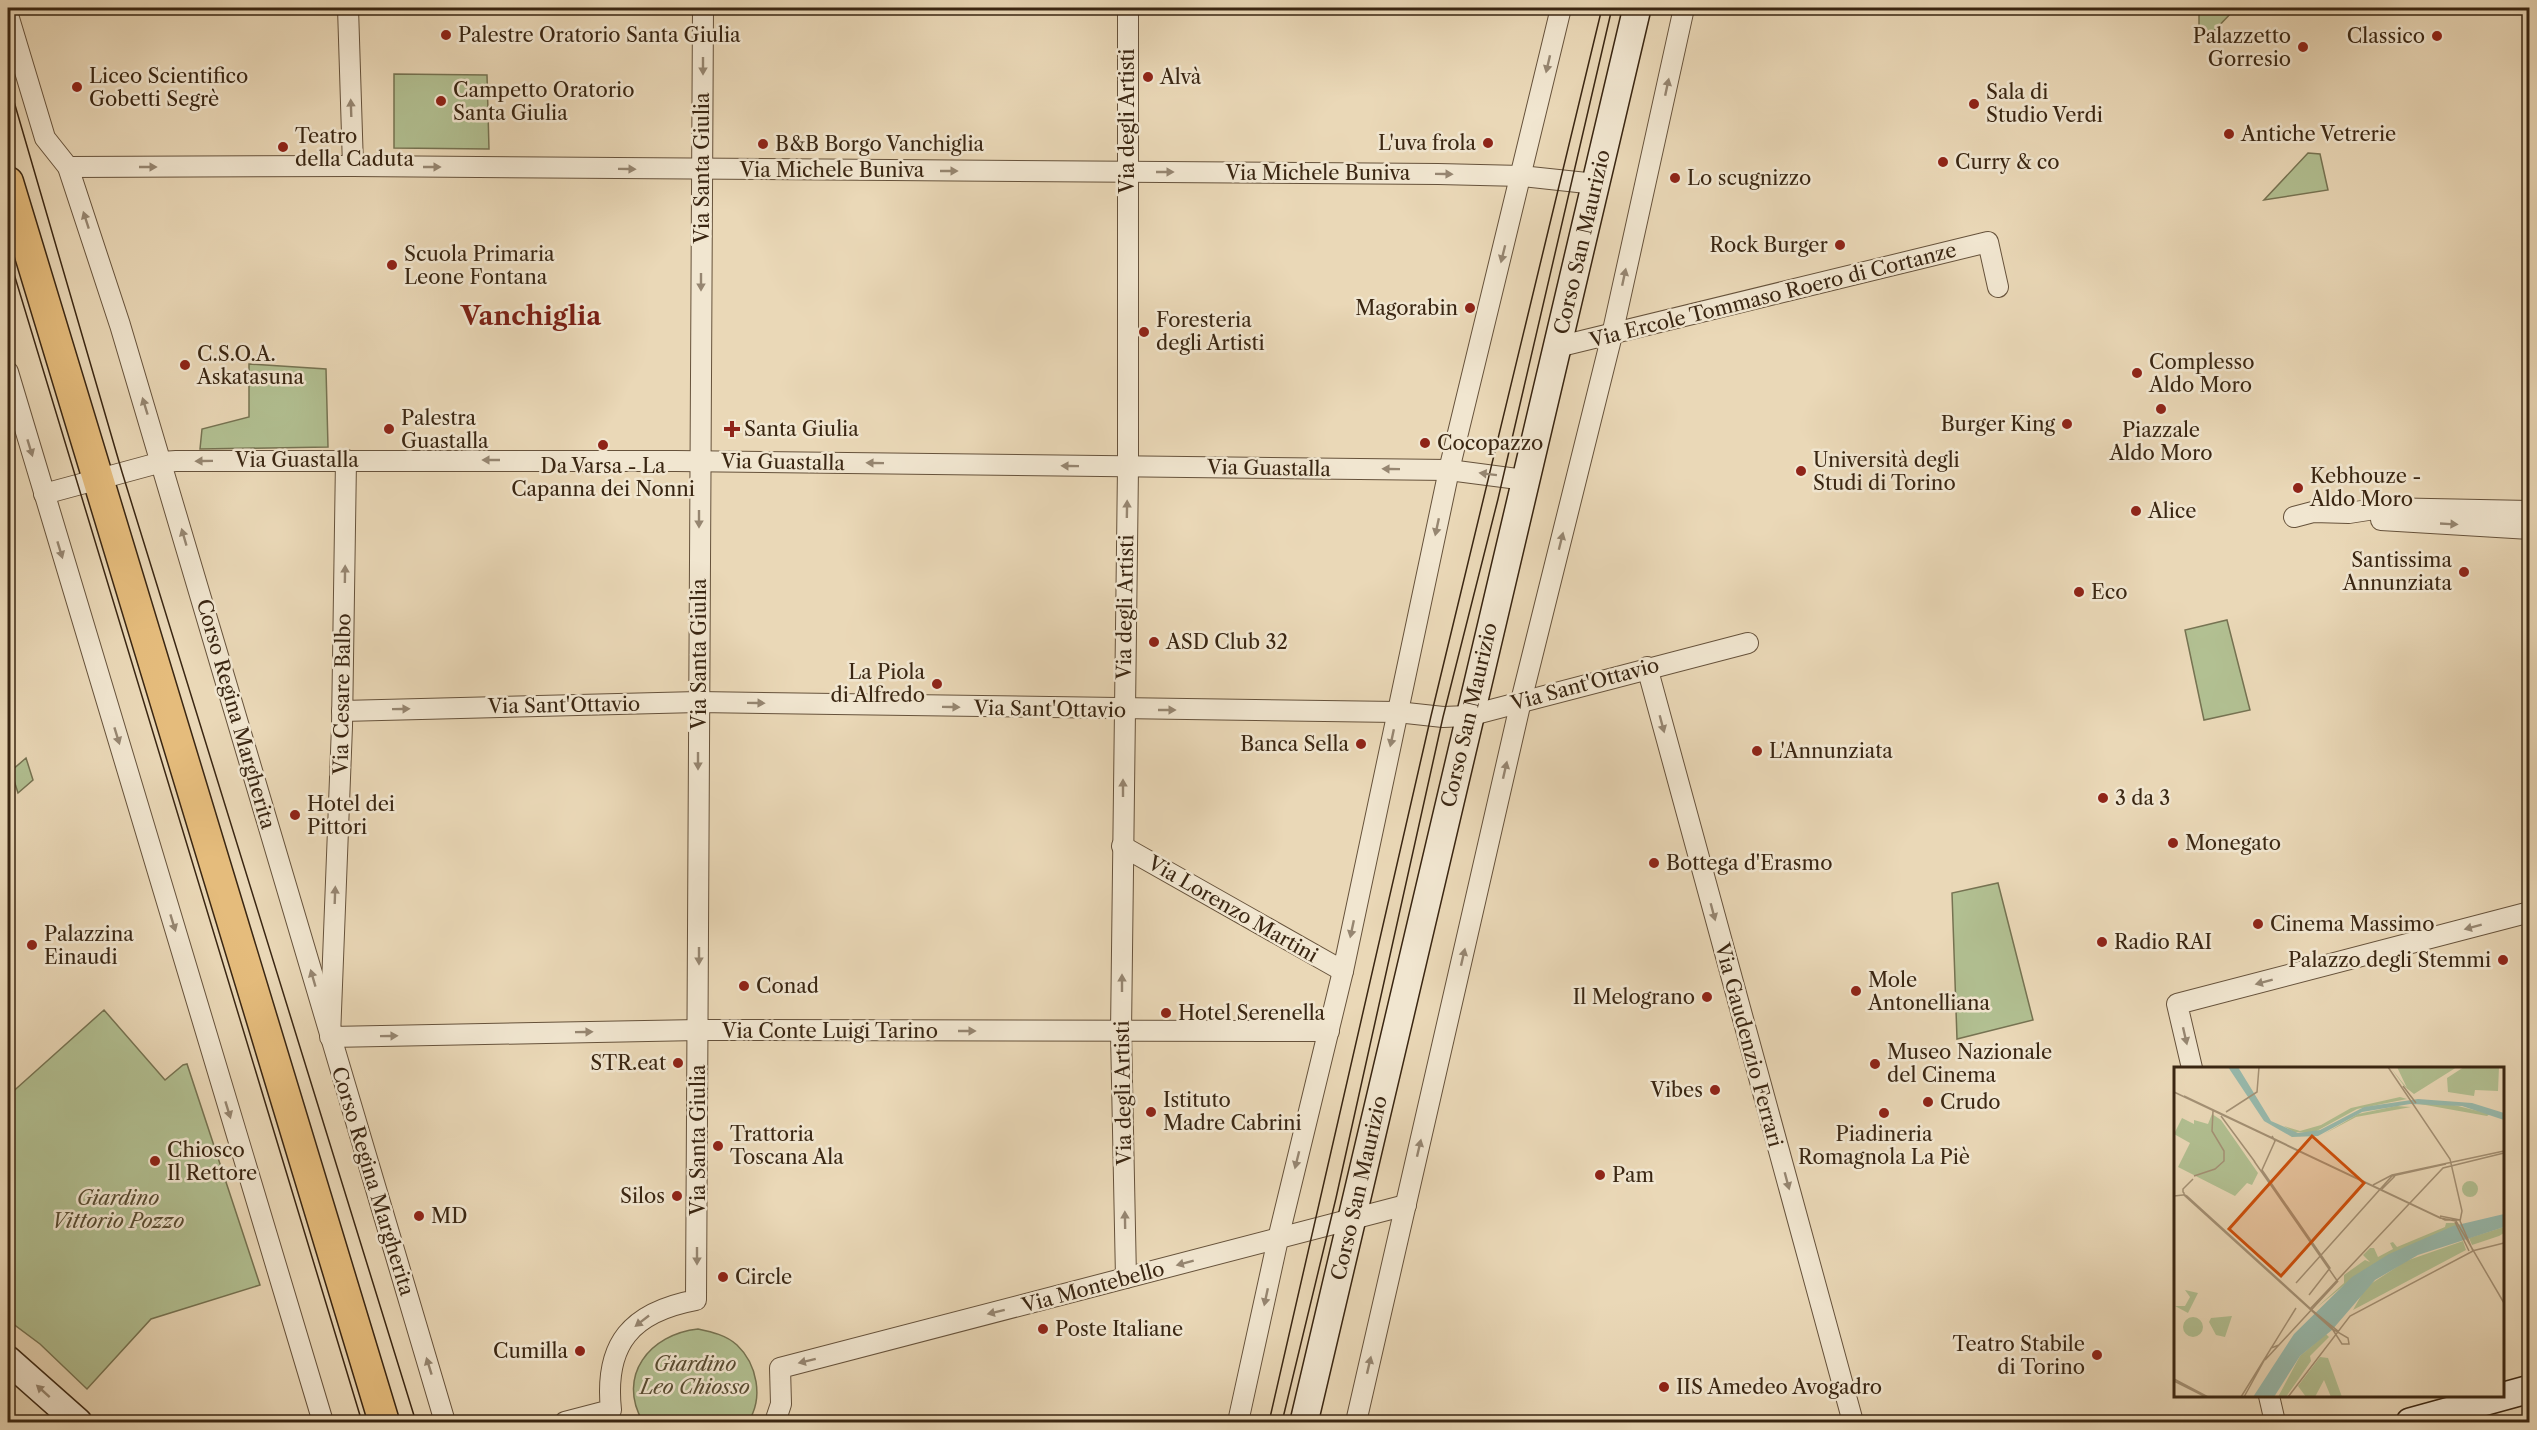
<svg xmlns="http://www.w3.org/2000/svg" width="2537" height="1430" viewBox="0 0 2537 1430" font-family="'Libre Caslon Text',serif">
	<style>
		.green { fill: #b2c092; stroke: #767352; stroke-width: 1.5 }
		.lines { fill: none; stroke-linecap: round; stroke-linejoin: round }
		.street-casing { stroke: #66523b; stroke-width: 22 }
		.secondary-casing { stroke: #3a2612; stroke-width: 30 }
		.primary-casing { stroke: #3a2612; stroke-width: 33 }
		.street { stroke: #f1e6d0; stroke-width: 20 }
		.secondary { stroke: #f1e6d0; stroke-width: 27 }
		.primary { stroke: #e5bc7c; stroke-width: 30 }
		.tram { stroke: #3a2612; stroke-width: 1.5 }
		.oneway { fill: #968671 }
		.poi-dot { fill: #8f2418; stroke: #f1e6d0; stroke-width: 2 }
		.labels { text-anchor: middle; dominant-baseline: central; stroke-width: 5; stroke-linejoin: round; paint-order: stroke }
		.poi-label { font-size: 20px; fill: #3a2612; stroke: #f1e6d0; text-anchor: start }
		.street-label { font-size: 20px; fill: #3a2612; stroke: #f1e6d0 }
		.park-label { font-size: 20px; font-style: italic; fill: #584c32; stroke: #f1e6d0 }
		.district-label { font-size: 26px; font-weight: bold; fill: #7a1f14; stroke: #f1e6d0 }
		.inset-road { fill: none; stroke: #a49175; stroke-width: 1.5 }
		.view { fill: #ce510d; fill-opacity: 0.15; stroke: #ce510d; stroke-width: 3 }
		.inset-edge { fill: none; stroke: #3a2612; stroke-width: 3 }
	</style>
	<rect width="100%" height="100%" fill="#ead8b7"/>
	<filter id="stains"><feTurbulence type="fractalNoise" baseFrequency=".00333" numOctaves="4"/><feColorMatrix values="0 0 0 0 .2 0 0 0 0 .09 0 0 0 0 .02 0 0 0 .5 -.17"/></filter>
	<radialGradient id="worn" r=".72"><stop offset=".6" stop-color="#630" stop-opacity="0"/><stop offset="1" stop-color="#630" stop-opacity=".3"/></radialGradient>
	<g class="green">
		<path d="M2199,8H2236L2211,34L2199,33Z"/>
		<path d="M394,74L487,75L489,149L394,148Z"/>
		<path d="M2308,153L2320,154L2328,190L2264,200Z"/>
		<path d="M249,364L326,369L328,447L200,449L202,429L249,417Z"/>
		<path d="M2227,620L2250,710L2204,720L2185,630Z"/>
		<path d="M26,758L33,780L18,793L11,771Z"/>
		<path d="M1998,883L2033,1020L1957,1039L1952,893Z"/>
		<path d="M104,1010L165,1080L183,1065L187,1064L260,1285L151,1319L87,1389L40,1344L8,1320V1096Z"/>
		<path d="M698,1329C712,1332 726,1335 737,1345C757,1364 764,1398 748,1422H643C616,1376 650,1334 698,1329Z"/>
	</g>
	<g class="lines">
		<g class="street-casing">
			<g id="street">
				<path d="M348,8L353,166"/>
				<path d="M8,15L45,138L68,167L120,325L445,1422"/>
				<path d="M68,167L353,166L1438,174L1522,176L1596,184"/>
				<path d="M1557,347L1988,242L1998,287"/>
				<path d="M8,372L323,1422"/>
				<path d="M346,460L342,726L330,1037L699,1030L1329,1031"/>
				<path d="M44,494L162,462L176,461H676L1449,470L1526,480"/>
				<path d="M2294,517L2313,512L2349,513L2381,508L2530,511"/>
				<path d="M2381,520L2530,529"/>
				<path d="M1647,667L1853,1422"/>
				<path d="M342,711L698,702L1397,712L1443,717L1468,716L1748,643"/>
				<path d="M1122,846L1343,971"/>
				<path d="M2192,1068L2177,1004L2530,912"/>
				<path d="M1126,1278L1121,1032L1128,467V8"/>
				<path d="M2269,1396L2275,1422"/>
				<path d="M565,1422L611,1410C604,1343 632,1312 696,1300L703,8"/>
				<path d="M775,1422L781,1404L780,1368L1406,1205"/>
				<path d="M1238,1422L1278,1239L1343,971L1449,470L1561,8"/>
				<path d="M1356,1422L1521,701L1612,335L1684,8"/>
			</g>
		</g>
		<g class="secondary-casing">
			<g id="secondary">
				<path d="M8,1360L78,1422"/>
				<path d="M1304,1422L1637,8"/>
				<path d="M2410,1422L2530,1389"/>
			</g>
		</g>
		<g class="primary-casing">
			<path id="primary" d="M8,182L384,1422"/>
		</g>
		<use href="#street" class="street"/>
		<use href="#secondary" class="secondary"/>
		<use href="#primary" class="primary"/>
		<g class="tram">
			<path d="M8,81L122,472L416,1422"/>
			<path d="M8,254L362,1422"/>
			<path d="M1269,1422L1431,716L1602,8"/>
			<path d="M1282,1422L1336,1198L1443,717L1498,499L1612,8"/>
		</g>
	</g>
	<defs><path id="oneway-solid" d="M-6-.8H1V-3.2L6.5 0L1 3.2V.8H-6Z" transform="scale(1.5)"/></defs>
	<g class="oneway">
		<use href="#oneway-solid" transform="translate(1548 64) rotate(103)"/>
		<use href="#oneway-solid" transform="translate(703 66) rotate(90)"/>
		<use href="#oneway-solid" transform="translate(1667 87) rotate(-78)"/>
		<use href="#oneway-solid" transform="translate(351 108) rotate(-92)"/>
		<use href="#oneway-solid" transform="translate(148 167)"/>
		<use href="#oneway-solid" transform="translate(432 167)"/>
		<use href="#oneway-solid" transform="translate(627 169) rotate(1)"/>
		<use href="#oneway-solid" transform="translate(949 171)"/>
		<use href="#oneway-solid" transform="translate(1165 172)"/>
		<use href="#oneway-solid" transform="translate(1444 174) rotate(1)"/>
		<use href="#oneway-solid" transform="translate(86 220) rotate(-108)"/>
		<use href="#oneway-solid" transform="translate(1503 254) rotate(104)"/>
		<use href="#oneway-solid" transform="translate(1624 277) rotate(-78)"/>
		<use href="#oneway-solid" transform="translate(701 282) rotate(90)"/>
		<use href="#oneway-solid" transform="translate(145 406) rotate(-107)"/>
		<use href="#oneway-solid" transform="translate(30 448) rotate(73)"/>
		<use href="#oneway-solid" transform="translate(491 460) rotate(-180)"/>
		<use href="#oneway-solid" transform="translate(204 461) rotate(179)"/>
		<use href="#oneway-solid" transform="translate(875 463) rotate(-179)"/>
		<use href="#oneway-solid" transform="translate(1070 466) rotate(-179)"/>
		<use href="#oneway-solid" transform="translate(1391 469) rotate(-179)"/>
		<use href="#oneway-solid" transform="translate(1488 474) rotate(-173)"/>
		<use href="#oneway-solid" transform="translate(1127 509) rotate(-89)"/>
		<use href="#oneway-solid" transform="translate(699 519) rotate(90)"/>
		<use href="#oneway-solid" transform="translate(2449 524) rotate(3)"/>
		<use href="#oneway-solid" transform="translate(1437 527) rotate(102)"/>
		<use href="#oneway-solid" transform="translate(184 537) rotate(-106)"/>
		<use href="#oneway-solid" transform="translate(1561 541) rotate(-76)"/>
		<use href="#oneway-solid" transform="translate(60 550) rotate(73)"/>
		<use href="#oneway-solid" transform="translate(345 574) rotate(-89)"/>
		<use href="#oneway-solid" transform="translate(756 703) rotate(1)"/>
		<use href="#oneway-solid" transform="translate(951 707) rotate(1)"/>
		<use href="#oneway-solid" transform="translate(401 709) rotate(-1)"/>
		<use href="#oneway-solid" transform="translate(1167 710)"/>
		<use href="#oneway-solid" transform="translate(1662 724) rotate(75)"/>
		<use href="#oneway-solid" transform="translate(117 736) rotate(73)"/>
		<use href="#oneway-solid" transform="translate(1392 738) rotate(102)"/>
		<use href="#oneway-solid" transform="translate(698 761) rotate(90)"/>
		<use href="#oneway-solid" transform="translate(1505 770) rotate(-77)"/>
		<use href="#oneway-solid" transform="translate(1123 788) rotate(-90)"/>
		<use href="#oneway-solid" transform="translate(335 895) rotate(-88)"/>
		<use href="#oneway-solid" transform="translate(1713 912) rotate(75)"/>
		<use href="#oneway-solid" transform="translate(173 923) rotate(73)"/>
		<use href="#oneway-solid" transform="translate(2473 927) rotate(165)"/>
		<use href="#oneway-solid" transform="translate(1352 929) rotate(102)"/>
		<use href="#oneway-solid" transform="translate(699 956) rotate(90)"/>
		<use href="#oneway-solid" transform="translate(1463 957) rotate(-77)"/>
		<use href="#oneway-solid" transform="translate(313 978) rotate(-106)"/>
		<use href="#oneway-solid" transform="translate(2264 982) rotate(165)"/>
		<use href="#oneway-solid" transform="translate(1122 983) rotate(-90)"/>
		<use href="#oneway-solid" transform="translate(967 1031)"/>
		<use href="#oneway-solid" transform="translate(584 1032) rotate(-1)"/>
		<use href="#oneway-solid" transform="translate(389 1036) rotate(-1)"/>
		<use href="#oneway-solid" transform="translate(2185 1036) rotate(77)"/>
		<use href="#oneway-solid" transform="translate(228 1110) rotate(73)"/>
		<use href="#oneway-solid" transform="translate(1419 1148) rotate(-77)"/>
		<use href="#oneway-solid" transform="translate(1297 1160) rotate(104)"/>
		<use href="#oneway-solid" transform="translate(1787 1181) rotate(75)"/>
		<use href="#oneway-solid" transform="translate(1125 1220) rotate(-91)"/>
		<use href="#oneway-solid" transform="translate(697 1256) rotate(90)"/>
		<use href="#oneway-solid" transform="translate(1185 1263) rotate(165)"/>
		<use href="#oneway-solid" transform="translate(1266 1297) rotate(102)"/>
		<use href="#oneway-solid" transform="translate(996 1312) rotate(166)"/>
		<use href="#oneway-solid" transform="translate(642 1321) rotate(142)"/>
		<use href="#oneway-solid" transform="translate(807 1361) rotate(166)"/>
		<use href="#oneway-solid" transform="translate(1369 1365) rotate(-77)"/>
		<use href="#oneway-solid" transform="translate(429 1366) rotate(-107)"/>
		<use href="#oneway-solid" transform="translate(43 1391) rotate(-138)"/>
	</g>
	<g class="poi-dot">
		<circle cx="446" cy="35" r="6"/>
		<circle cx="2437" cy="36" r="6"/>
		<circle cx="2303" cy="47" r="6"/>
		<circle cx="1148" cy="77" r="6"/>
		<circle cx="77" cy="87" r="6"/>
		<circle cx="441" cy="101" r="6"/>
		<circle cx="1974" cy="104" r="6"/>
		<circle cx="2229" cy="134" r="6"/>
		<circle cx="1488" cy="143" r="6"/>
		<circle cx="763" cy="144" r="6"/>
		<circle cx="283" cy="147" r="6"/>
		<circle cx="1943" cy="162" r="6"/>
		<circle cx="1675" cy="178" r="6"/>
		<circle cx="1840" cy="245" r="6"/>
		<circle cx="392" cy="265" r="6"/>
		<circle cx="1470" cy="308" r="6"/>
		<circle cx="1144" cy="332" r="6"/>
		<circle cx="185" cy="365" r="6"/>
		<circle cx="2137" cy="373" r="6"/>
		<circle cx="2161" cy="409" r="6"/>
		<circle cx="2067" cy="424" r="6"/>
		<circle cx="389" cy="429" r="6"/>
		<path d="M729 420h6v6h6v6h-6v6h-6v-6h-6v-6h6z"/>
		<circle cx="1425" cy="443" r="6"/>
		<circle cx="603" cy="445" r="6"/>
		<circle cx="1801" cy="471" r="6"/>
		<circle cx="2298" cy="488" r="6"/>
		<circle cx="2136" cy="511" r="6"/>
		<circle cx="2464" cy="572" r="6"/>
		<circle cx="2079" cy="592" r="6"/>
		<circle cx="1154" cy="642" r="6"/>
		<circle cx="937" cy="684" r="6"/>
		<circle cx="1361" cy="744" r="6"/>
		<circle cx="1757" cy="751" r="6"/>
		<circle cx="2103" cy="798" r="6"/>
		<circle cx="295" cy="815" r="6"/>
		<circle cx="2173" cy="843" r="6"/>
		<circle cx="1654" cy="863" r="6"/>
		<circle cx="2258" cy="924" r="6"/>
		<circle cx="2102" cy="942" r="6"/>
		<circle cx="32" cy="945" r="6"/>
		<circle cx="2503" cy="960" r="6"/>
		<circle cx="744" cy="986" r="6"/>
		<circle cx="1856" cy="991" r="6"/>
		<circle cx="1707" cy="997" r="6"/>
		<circle cx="1166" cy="1013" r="6"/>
		<circle cx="678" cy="1063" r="6"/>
		<circle cx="1875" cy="1064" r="6"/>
		<circle cx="1715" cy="1090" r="6"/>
		<circle cx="1928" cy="1102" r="6"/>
		<circle cx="1151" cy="1112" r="6"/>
		<circle cx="1884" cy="1113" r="6"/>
		<circle cx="718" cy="1146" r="6"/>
		<circle cx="155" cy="1161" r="6"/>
		<circle cx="1600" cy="1175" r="6"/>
		<circle cx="677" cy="1196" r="6"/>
		<circle cx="419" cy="1216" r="6"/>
		<circle cx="723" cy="1277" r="6"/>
		<circle cx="1043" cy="1329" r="6"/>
		<circle cx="580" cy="1351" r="6"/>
		<circle cx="2097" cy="1355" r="6"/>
		<circle cx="1664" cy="1387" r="6"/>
	</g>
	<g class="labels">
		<g class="poi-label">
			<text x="458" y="35">Palestre Oratorio Santa Giulia</text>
			<text x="2291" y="36" text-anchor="end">Palazzetto<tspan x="2291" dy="23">Gorresio</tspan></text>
			<text x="2425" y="36" text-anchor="end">Classico</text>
			<text x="89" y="76">Liceo Scientifico<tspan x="89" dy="23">Gobetti Segrè</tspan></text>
			<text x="1160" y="77">Alvà</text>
			<text x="453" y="90">Campetto Oratorio<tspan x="453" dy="23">Santa Giulia</tspan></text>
			<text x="1986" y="92">Sala di<tspan x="1986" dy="23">Studio Verdi</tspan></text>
			<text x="2241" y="134">Antiche Vetrerie</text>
			<text x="295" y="136">Teatro<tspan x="295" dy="23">della Caduta</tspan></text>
			<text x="1476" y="143" text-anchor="end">L'uva frola</text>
			<text x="775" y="144">B&amp;B Borgo Vanchiglia</text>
			<text x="1955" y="162">Curry &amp; co</text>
			<text x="1687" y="178">Lo scugnizzo</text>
			<text x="1828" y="245" text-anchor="end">Rock Burger</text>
			<text x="404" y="254">Scuola Primaria<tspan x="404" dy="23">Leone Fontana</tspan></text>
			<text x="1458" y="308" text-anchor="end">Magorabin</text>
			<text x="1156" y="320">Foresteria<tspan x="1156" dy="23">degli Artisti</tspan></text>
			<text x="197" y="354">C.S.O.A.<tspan x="197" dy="23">Askatasuna</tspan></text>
			<text x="2149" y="362">Complesso<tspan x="2149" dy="23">Aldo Moro</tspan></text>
			<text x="401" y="418">Palestra<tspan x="401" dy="23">Guastalla</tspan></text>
			<text x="2055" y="424" text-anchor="end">Burger King</text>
			<text x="744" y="429">Santa Giulia</text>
			<text x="2161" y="430" text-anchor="middle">Piazzale<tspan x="2161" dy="23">Aldo Moro</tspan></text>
			<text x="1437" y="443">Cocopazzo</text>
			<text x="1813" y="460">Università degli<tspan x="1813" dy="23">Studi di Torino</tspan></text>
			<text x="603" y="466" text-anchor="middle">Da Varsa - La<tspan x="603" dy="23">Capanna dei Nonni</tspan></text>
			<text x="2310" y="476">Kebhouze -<tspan x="2310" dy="23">Aldo Moro</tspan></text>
			<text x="2148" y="511">Alice</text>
			<text x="2452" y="560" text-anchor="end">Santissima<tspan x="2452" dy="23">Annunziata</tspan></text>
			<text x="2091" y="592">Eco</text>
			<text x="1166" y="642">ASD Club 32</text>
			<text x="925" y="672" text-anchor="end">La Piola<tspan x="925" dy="23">di Alfredo</tspan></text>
			<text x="1349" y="744" text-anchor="end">Banca Sella</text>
			<text x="1769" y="751">L'Annunziata</text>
			<text x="2115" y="798">3 da 3</text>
			<text x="307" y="804">Hotel dei<tspan x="307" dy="23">Pittori</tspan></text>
			<text x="2185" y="843">Monegato</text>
			<text x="1666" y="863">Bottega d'Erasmo</text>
			<text x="2270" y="924">Cinema Massimo</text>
			<text x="44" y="934">Palazzina<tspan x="44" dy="23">Einaudi</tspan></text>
			<text x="2114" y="942">Radio RAI</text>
			<text x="2491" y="960" text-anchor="end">Palazzo degli Stemmi</text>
			<text x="1868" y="980">Mole<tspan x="1868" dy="23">Antonelliana</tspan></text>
			<text x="756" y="986">Conad</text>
			<text x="1695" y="997" text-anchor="end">Il Melograno</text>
			<text x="1178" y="1013">Hotel Serenella</text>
			<text x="1887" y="1052">Museo Nazionale<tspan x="1887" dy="23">del Cinema</tspan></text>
			<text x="666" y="1063" text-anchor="end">STR.eat</text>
			<text x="1703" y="1090" text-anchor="end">Vibes</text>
			<text x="1163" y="1100">Istituto<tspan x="1163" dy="23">Madre Cabrini</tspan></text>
			<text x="1940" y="1102">Crudo</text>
			<text x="730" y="1134">Trattoria<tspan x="730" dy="23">Toscana Ala</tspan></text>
			<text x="1884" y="1134" text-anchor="middle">Piadineria<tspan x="1884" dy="23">Romagnola La Piè</tspan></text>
			<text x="167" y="1150">Chiosco<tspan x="167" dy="23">Il Rettore</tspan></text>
			<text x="1612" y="1175">Pam</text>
			<text x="665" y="1196" text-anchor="end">Silos</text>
			<text x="431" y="1216">MD</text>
			<text x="735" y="1277">Circle</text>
			<text x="1055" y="1329">Poste Italiane</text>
			<text x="2085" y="1344" text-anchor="end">Teatro Stabile<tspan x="2085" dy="23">di Torino</tspan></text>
			<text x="568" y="1351" text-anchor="end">Cumilla</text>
			<text x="1676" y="1387">IIS Amedeo Avogadro</text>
		</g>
		<g class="street-label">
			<text transform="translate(1127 121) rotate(-90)">Via degli Artisti</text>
			<text transform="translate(702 168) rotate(-90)">Via Santa Giulia</text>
			<text x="832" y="170">Via Michele Buniva</text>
			<text x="1318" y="173">Via Michele Buniva</text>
			<text transform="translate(1582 242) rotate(-77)">Corso San Maurizio</text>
			<text transform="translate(1773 295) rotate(-14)">Via Ercole Tommaso Roero di Cortanze</text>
			<text x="297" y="460">Via Guastalla</text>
			<text transform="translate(783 462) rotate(1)">Via Guastalla</text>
			<text transform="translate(1269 468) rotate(1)">Via Guastalla</text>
			<text transform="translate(1125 607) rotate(-89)">Via degli Artisti</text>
			<text transform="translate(699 654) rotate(-90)">Via Santa Giulia</text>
			<text transform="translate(1585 684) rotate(-15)">Via Sant'Ottavio</text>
			<text transform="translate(342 694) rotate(-89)">Via Cesare Balbo</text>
			<text transform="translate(564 705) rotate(-1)">Via Sant'Ottavio</text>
			<text transform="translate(1050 709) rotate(1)">Via Sant'Ottavio</text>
			<text transform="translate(236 714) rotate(74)">Corso Regina Margherita</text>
			<text transform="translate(1469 715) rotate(-77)">Corso San Maurizio</text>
			<text transform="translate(1233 909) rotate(30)">Via Lorenzo Martini</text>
			<text x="830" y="1031">Via Conte Luigi Tarino</text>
			<text transform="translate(1749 1045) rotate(75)">Via Gaudenzio Ferrari</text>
			<text transform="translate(1123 1093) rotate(-91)">Via degli Artisti</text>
			<text transform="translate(698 1140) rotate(-90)">Via Santa Giulia</text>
			<text transform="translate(373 1181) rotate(73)">Corso Regina Margherita</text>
			<text transform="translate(1359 1188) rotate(-77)">Corso San Maurizio</text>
			<text transform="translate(1093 1287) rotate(-15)">Via Montebello</text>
		</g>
		<g class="park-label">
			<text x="118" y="1198">Giardino<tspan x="118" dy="23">Vittorio Pozzo</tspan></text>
			<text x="695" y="1364">Giardino<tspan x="695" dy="23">Leo Chiosso</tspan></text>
		</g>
		<g class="district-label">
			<text x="531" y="316">Vanchiglia</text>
		</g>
	</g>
	<g transform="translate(2174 1067)">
		<rect width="330" height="330" fill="#ead8b7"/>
		<path d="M216,0L233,21L223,0H283L240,27L231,20ZM290,0H325L324,24L301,23L300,29L274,25L273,11ZM226,30L233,32L183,42L139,66L120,65L110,59L126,64L147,58L177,41ZM246,37H276L316,47L313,49ZM222,39L237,40L182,50L150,67L184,47ZM38,47L47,53L84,106L78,118L73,116L61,129L4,100L16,76L0,67L8,51L20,57V53L34,57ZM288 122a8 8 0 1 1 16 0a8 8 0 1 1-16 0ZM272,156H281L283,159L169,219L141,242L170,216V208L191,193L196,195L189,188L196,181H200L204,190L219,182L216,176L219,175L223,180L271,160ZM330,160V166L325,169L298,178L295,171ZM289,174L292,183L179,243L192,220L232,194ZM11,223L24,226L14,246L1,239H11L16,230ZM58,249L51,270L42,268L35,255L37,251ZM9 260a10 10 0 1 1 20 0a10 10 0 1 1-20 0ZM152,267L155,270L136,289L137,294L112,330H104L126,289ZM146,290L154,291L168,330H157L150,313L141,330H132L124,319Z" fill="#b2c092"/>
		<path d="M54,0H64L97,54L124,66L146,63L190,40L244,32L298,36L330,46V53L288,39L236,37L188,45L144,69L118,70L90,54ZM330,147V160L244,188L201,213L158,263L126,289L100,330H79L120,267L178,210L215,187L279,159Z" fill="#98baad"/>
		<path class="inset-road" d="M214,0L276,92L288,144L286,154L299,184M229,19L242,36M0,25L266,151L282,154L330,236M10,29L271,153H286M52,45L83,25L85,0M47,49L81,95M98,69L101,74L88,103L156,201L135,228M80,94L164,215M20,109L41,102L50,94V84L38,64L39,44M199,118L218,108L330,84M208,122L221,109M0,129L9,128H11L13,129L160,263L174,271L175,277H168L159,263L11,129L10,128V126L9,125V122L19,112M266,149L286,153M281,155L295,184M298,184L330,176M122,216L218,109L272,97M136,242L269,101L330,86M138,243L164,264M91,293L164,214M0,312L34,330M0,314L32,330M67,330L122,241M70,330L97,281L105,278M114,330L176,249L299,184"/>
		<path class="view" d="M138,69L190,116L107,209L55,162Z"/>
		<rect width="330" height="330" class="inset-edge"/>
	</g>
	<rect width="2537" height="1430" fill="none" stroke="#ead8b7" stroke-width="30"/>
	<rect x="9" y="9" width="2519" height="1412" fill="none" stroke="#3a2612" stroke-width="3"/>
	<rect x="15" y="15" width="2507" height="1400" fill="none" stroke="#3a2612" stroke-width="1.5"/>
	<rect width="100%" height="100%" filter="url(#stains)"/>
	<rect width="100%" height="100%" fill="url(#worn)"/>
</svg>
